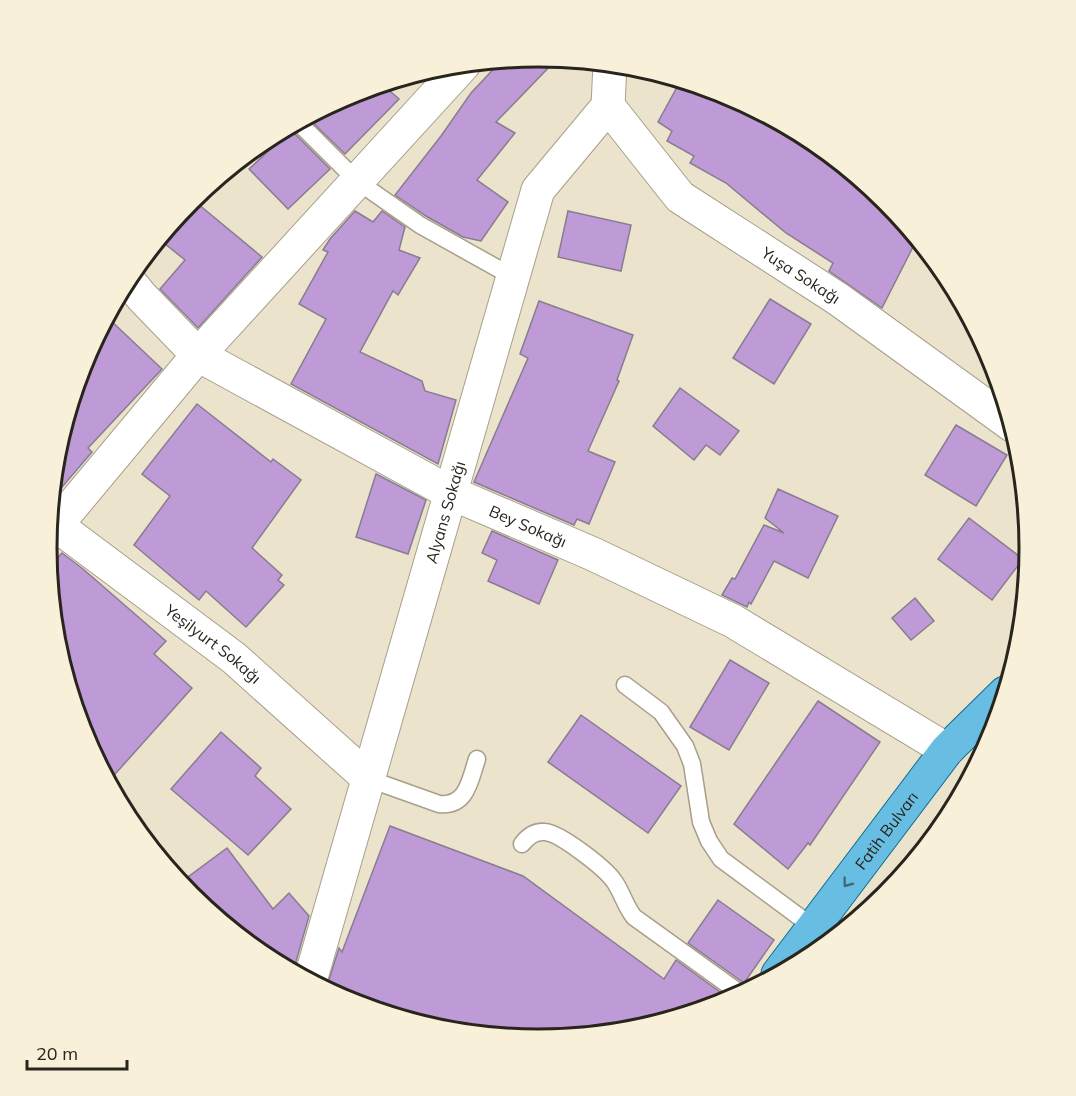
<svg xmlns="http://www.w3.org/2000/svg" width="1076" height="1096" viewBox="0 0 1076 1096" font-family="Mulish,sans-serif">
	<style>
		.building { fill: #be9ad7; stroke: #887d90; stroke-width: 1.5 }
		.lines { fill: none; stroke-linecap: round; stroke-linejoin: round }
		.service-casing { stroke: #a79f8a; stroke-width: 19 }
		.minor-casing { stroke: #a79f8a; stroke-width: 35 }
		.primary-casing { stroke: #116c90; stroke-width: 35 }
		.service { stroke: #fff; stroke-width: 16 }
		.minor { stroke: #fff; stroke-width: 33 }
		.primary { stroke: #68bee2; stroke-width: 33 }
		.oneway { stroke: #456a76 }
		.labels { text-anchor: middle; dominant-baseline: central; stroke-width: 5; stroke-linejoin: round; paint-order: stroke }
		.street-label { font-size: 16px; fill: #28251d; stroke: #f8f0d9 }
		.rim { fill: none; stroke: #28251d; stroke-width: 3 }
	</style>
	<rect width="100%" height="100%" fill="#ebe3cc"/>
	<g class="building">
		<path d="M538,57L558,58L496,122L515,133L477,180L508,202L481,241L463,237L426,216L395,195L441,136L471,93L502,60Z"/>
		<path d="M681,80L726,94L811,140L886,201L917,239L882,308L829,271L833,263L786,233L726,183L690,163L694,156L667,141L672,131L658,122Z"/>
		<path d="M382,84L399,99L345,154L307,117L350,94Z"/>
		<path d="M291,130L330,169L288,209L249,169Z"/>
		<path d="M192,199L262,257L198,328L160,289L185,260L159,239Z"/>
		<path d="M355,211L373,222L382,211L405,227L399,250L420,258L398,295L393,291L360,352L422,381L425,391L456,400L438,464L291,384L326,319L299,304L328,252L323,250L330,239Z"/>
		<path d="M568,211L631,225L621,271L558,257Z"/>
		<path d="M770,299L811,324L774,384L733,358Z"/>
		<path d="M539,301L633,335L617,380L619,381L588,451L615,462L589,524L577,519L574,525L474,482L528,358L520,354Z"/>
		<path d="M107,317L162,369L88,448L92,452L51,500L56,452L84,360Z"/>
		<path d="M680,388L739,431L720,455L706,445L694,460L653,426Z"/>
		<path d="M197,404L271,462L273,459L301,480L252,548L282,575L278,580L284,585L246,627L206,591L199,600L134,545L170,496L142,474Z"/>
		<path d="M956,425L1007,455L976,506L925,475Z"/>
		<path d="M376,474L426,500L408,554L356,537Z"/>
		<path d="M778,489L838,516L808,578L774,561L751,604L749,602L747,607L722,595L732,578L735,579L764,525L784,533L765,518Z"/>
		<path d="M969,518L1023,559L992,600L938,559Z"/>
		<path d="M492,531L558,560L539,604L488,581L497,560L482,553Z"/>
		<path d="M62,553L83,569L166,641L154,654L192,688L108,782L84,736L56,644L48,568Z"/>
		<path d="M915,598L934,621L911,640L892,618Z"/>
		<path d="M730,660L769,683L729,750L690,727Z"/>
		<path d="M818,701L880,742L810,845L808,843L788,869L734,824Z"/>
		<path d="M581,715L681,786L648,833L548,762Z"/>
		<path d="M221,732L261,768L255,776L291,809L248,855L171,789Z"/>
		<path d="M390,826L523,876L664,979L676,960L731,1000L634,1030L538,1040L442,1030L350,1002L326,989L339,948L342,952Z"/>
		<path d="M227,848L273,909L289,893L309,916L293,972L265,956L190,895L180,883Z"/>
		<path d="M718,900L774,940L744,983L688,943Z"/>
	</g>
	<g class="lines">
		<g class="service-casing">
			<g id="service">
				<path d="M298,122L357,181L420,225L513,277"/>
				<path d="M625,685L661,712L685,746L692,764L701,822L709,841L721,859L813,927"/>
				<path d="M369,779L439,804C467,807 470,780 477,759"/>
				<path d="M522,844C528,836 535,831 545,832C560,833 605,868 614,881C622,892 625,906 634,917L741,994"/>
			</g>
		</g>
		<g class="minor-casing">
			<g id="minor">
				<path id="s1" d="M608,106L680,197L838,299L1012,425"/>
				<path id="s2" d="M127,279L142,297L198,355L451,493L593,554L733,621L947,750"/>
				<path id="s3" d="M49,518L56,525L234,658L369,779"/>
				<path d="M48,535L198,355L464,64"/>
				<path id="s4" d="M310,981L538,190L608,106L610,64"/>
			</g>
		</g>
		<g class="primary-casing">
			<g id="primary">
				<path id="s5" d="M778,974L947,750L1005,693"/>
			</g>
		</g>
		<use href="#service" class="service"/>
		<use href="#minor" class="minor"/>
		<use href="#primary" class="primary"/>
	</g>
	<defs><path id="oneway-chevron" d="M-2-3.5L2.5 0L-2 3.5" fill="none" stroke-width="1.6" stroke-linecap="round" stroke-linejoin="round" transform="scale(1.5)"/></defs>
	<use class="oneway" href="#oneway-chevron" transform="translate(847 883) rotate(127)"/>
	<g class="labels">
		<g class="street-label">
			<text stroke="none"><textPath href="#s1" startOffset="260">Yuşa Sokağı</textPath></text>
			<text stroke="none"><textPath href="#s4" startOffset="488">Alyans Sokağı</textPath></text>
			<text stroke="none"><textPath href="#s2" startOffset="476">Bey Sokağı</textPath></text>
			<text stroke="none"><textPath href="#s3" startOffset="207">Yeşilyurt Sokağı</textPath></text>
			<text stroke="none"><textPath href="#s5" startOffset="180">Fatih Bulvarı</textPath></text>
		</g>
	</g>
	<path d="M0 0H1076V1096H0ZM57 548a481 481 0 1 1 962 0a481 481 0 1 1-962 0Z" fill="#f8f0d9" fill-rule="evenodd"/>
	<path class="rim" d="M57 548a481 481 0 1 1 962 0a481 481 0 1 1-962 0Z"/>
	<path d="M27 1060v9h100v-9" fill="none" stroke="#28251d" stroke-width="3"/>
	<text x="36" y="1060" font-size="18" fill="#28251d" stroke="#f8f0d9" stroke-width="4.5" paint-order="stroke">20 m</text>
</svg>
